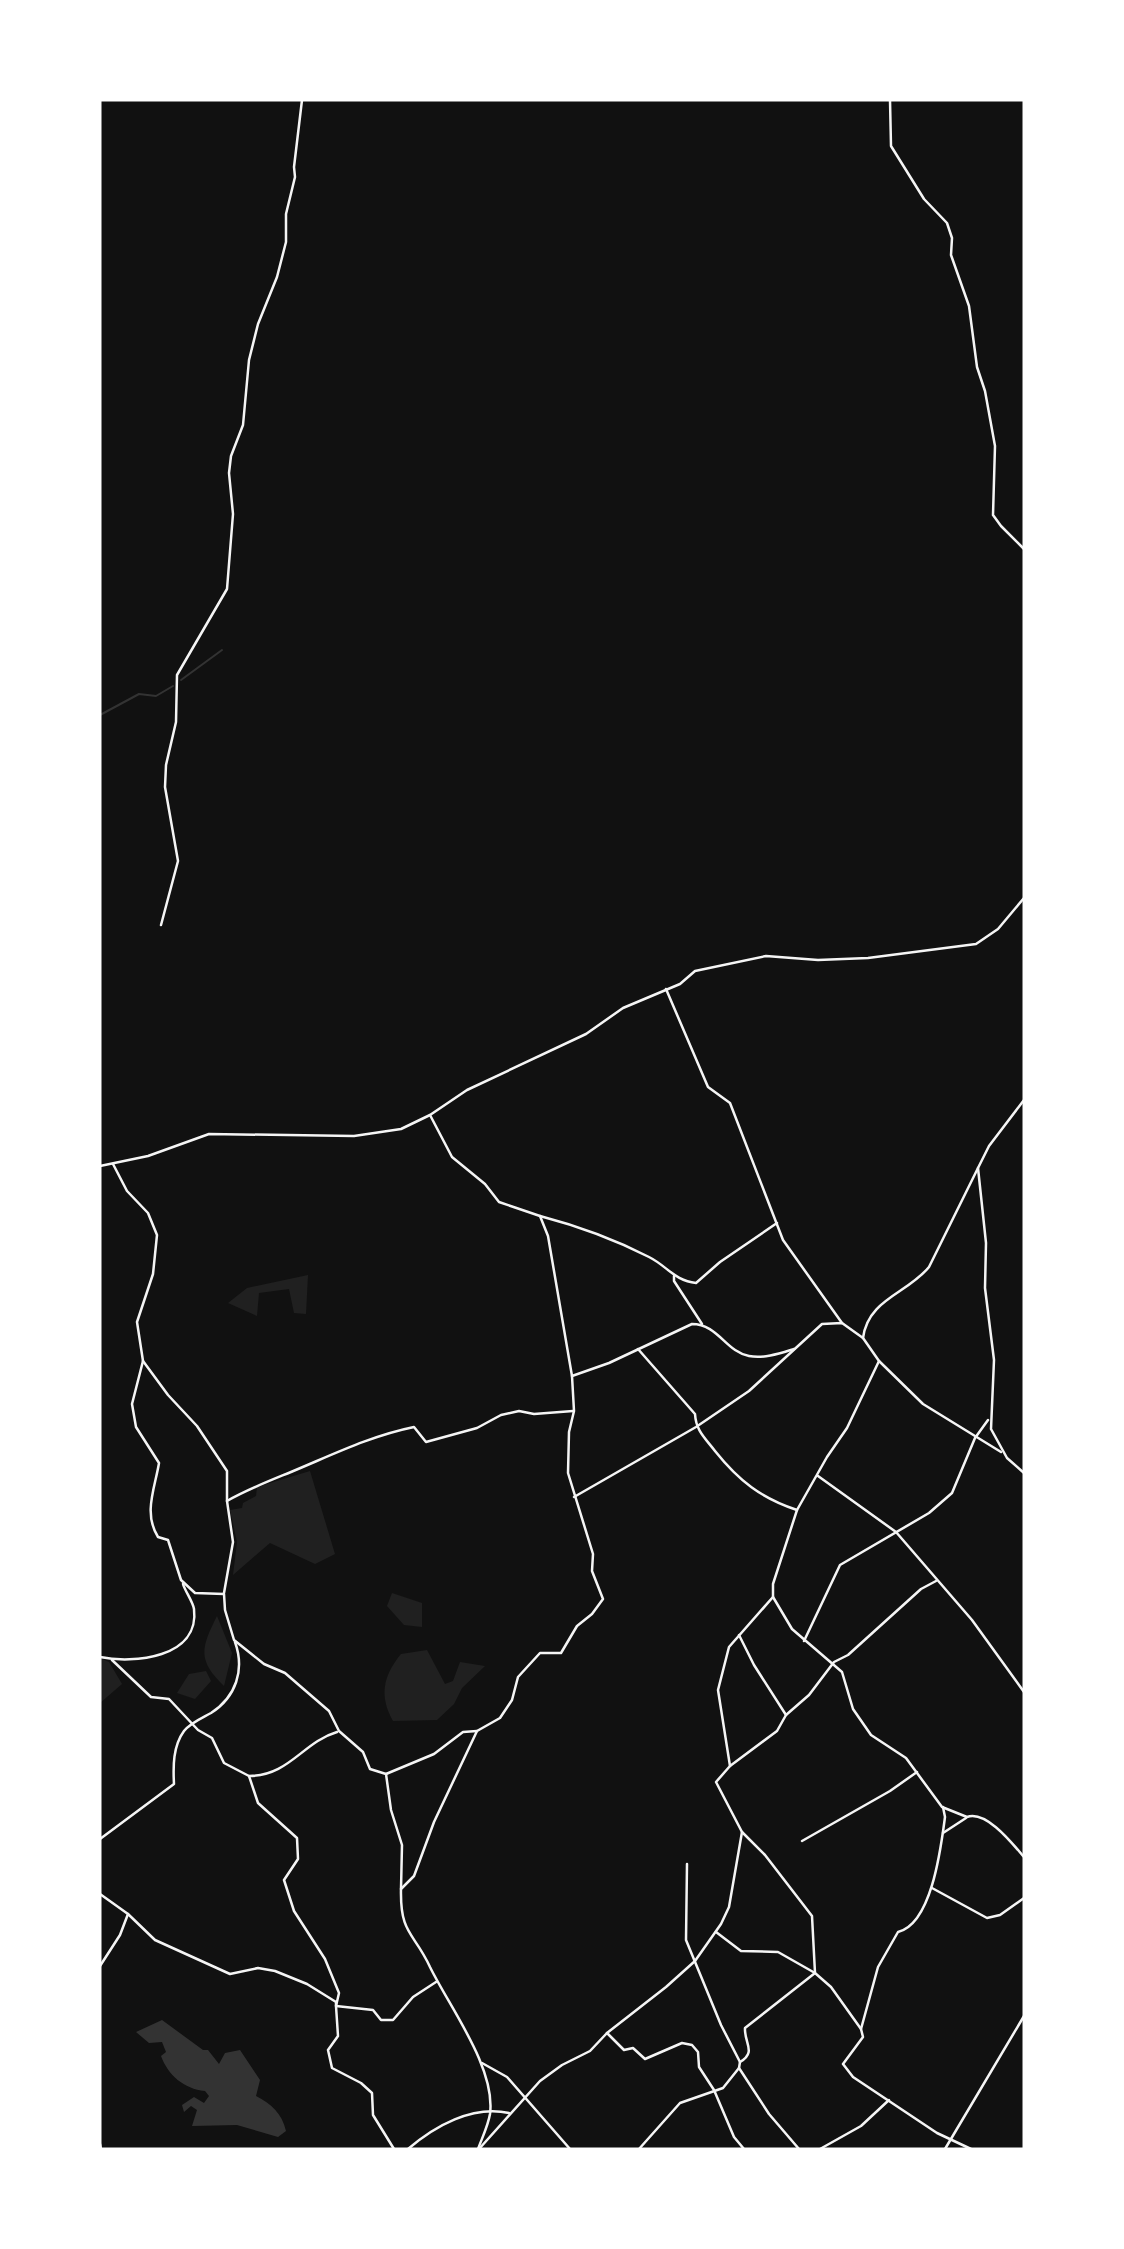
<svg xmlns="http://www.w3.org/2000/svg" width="1124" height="2249" viewBox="0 0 1124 2249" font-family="Raleway,sans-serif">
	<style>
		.green { fill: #202020 }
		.water { fill: #333 }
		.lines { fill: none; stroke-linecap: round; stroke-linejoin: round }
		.stream { stroke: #333; stroke-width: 2 }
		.minor { stroke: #f5f5f5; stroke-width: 2.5 }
	</style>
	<rect width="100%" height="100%" fill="#111"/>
	<g class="green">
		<path d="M308,1275L306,1314L294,1313L289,1289L259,1293L257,1316L228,1303L247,1288Z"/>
		<path d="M310,1471L335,1554L315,1564L270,1543L233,1575L237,1542L230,1510L242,1508L243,1503L256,1496L257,1487Z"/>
		<path d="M392,1593L422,1603V1627L404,1625L387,1606Z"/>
		<path d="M217,1616L232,1653L224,1686C197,1660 201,1648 217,1616Z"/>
		<path d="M427,1650L445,1684L453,1681L460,1662L485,1666L462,1688L454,1704L437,1720L393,1721C379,1696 383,1676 401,1654Z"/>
		<path d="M100,1658L109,1662L122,1684L100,1703Z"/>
		<path d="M206,1671L211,1681L195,1699L177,1693L189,1674Z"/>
	</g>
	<path class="water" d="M162,2020L203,2050H208L219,2064L225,2053L240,2050L260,2080L256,2096C271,2104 282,2113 286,2131L278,2137L237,2125L192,2126L197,2110L191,2106L184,2112L182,2105L194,2097L204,2103L209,2096L205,2091C184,2089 168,2075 161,2056L166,2052L162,2042L149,2043L136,2032Z"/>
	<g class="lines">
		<g class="stream">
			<path d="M181,680L222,650"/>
			<path d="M100,715L139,694L156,696L173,686"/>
		</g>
		<g class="minor">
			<path d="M890,100L891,146L924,199L947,223L952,238L951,255L969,306L977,367L985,391L995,446L993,515L1001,526L1024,549"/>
			<path d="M161,925L178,861L165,787L166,765L176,722L177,675L227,589L233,514L229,473L231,456L243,425L249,360L258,324L277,277L286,242V214L295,177L294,167L302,100"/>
			<path d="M666,989L708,1087L730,1103L783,1240L842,1323"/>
			<path d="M1024,1100L989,1146L978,1168L986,1243L985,1288L994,1360L991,1429L1007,1458L1024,1473"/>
			<path d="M430,1115L452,1157L485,1184L499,1202L540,1216L548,1236L572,1376L574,1411L569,1432L568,1473L593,1554L592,1571L603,1599L592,1614L577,1626L561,1653H540L518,1677L512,1700L500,1718L477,1731L434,1822L414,1876L401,1889C400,1935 414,1932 430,1967C450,2008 496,2068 490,2114C488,2126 482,2138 478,2149"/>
			<path d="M113,1164L127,1191L148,1213L157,1235L153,1274L137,1322L143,1361L132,1404L136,1427L159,1463C155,1488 143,1513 158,1537L168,1540L181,1580L195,1593L224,1594L225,1610L234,1640L264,1664L285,1673L329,1711L339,1731L363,1752L370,1769L386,1774L391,1810L402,1845L401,1889"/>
			<path d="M100,1166L148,1156L209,1134L354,1136L401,1129L430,1115L467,1090L586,1034L623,1008L680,984L695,971L766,956L818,960L868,958L976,944L998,929L1024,898"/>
			<path d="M978,1168L929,1267C907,1294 868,1299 863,1338L879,1361L847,1428L827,1457L797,1510L773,1584V1597L792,1629L842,1672L853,1709L871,1735L906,1758L942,1807L967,1817C986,1810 1012,1843 1024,1857"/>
			<path d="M540,1216C578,1226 614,1239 649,1257C667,1266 675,1281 696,1283L720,1262L777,1223"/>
			<path d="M674,1276V1281L702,1324"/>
			<path d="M638,1349L695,1414C696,1431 705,1438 715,1451C739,1481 761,1498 797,1510"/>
			<path d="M143,1361L168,1395L197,1426L227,1471V1501L233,1542L224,1593"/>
			<path d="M879,1361L923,1404L1001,1452"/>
			<path d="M572,1376L609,1363L692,1324C718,1324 726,1352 749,1356C764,1359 781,1353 794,1349"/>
			<path d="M818,1476L896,1532L972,1620L1024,1692"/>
			<path d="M574,1497L696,1427L749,1391L822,1324L842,1323L863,1338"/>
			<path d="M227,1501C248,1489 269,1481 291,1472C332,1455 370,1436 414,1427L426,1442L477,1428L501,1415L519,1411L534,1414L573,1411"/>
			<path d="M739,1635L754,1665L786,1715"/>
			<path d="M804,1641L840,1565L929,1513L952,1493L975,1438L988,1420"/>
			<path d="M100,1657C133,1664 200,1658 194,1609C193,1602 185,1591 183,1584"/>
			<path d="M112,1660L151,1697L169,1699L198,1730L212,1738L224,1763L249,1776L258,1803L297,1838L298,1859L284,1880L294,1911L325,1959L339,1993L336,2006L338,2036L328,2050L332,2068L361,2083L372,2093L373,2115L394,2149"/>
			<path d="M730,1766L777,1731L786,1715L809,1695L834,1662L848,1655L921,1589L936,1581"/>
			<path d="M386,1774L434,1754L463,1732L477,1731"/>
			<path d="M249,1776C289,1776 303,1742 337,1732"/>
			<path d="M742,1832L765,1855L812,1916L815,1973L831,1987L861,2029L863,2037L843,2064L853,2077L937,2133L971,2149"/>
			<path d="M943,1833L966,1818"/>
			<path d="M100,1839L174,1784C173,1766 173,1746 184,1731C190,1723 202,1718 211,1713C236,1697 245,1670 235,1642"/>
			<path d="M802,1841L890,1791L917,1772"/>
			<path d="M687,1864L686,1940L721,2025L740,2062L739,2068L769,2114L799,2149"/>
			<path d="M932,1888L987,1918L1000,1915L1024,1898"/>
			<path d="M100,1894L128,1914L155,1940L230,1974L258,1968L275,1971L307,1984L336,2002V2006L373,2010L381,2020H393L413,1997L436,1982"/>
			<path d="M716,1932L741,1951L778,1952L815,1973L745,2028C744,2043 757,2052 740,2062"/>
			<path d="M100,1966L120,1935L128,1914"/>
			<path d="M861,2029L878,1967L898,1932C932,1924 941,1847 945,1817L943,1807"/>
			<path d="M607,2033L624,2050L633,2048L645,2059L682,2043L692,2045L698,2052L699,2067L714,2090L734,2137L744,2149"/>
			<path d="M482,2063L507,2077L570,2149"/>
			<path d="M100,2144L101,2149"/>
			<path d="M408,2149C435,2126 472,2105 509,2113"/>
			<path d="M479,2149L540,2081L562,2065L590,2051L607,2033L666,1987L695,1961L721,1924L729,1907L742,1832L716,1782L730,1766L718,1690L729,1647L773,1597"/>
			<path d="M639,2149L680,2103L723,2088L739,2068"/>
			<path d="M820,2149L861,2126L889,2100"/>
			<path d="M945,2149L1024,2016"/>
		</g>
	</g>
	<rect width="1124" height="2249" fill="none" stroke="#ffffff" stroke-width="203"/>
</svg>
